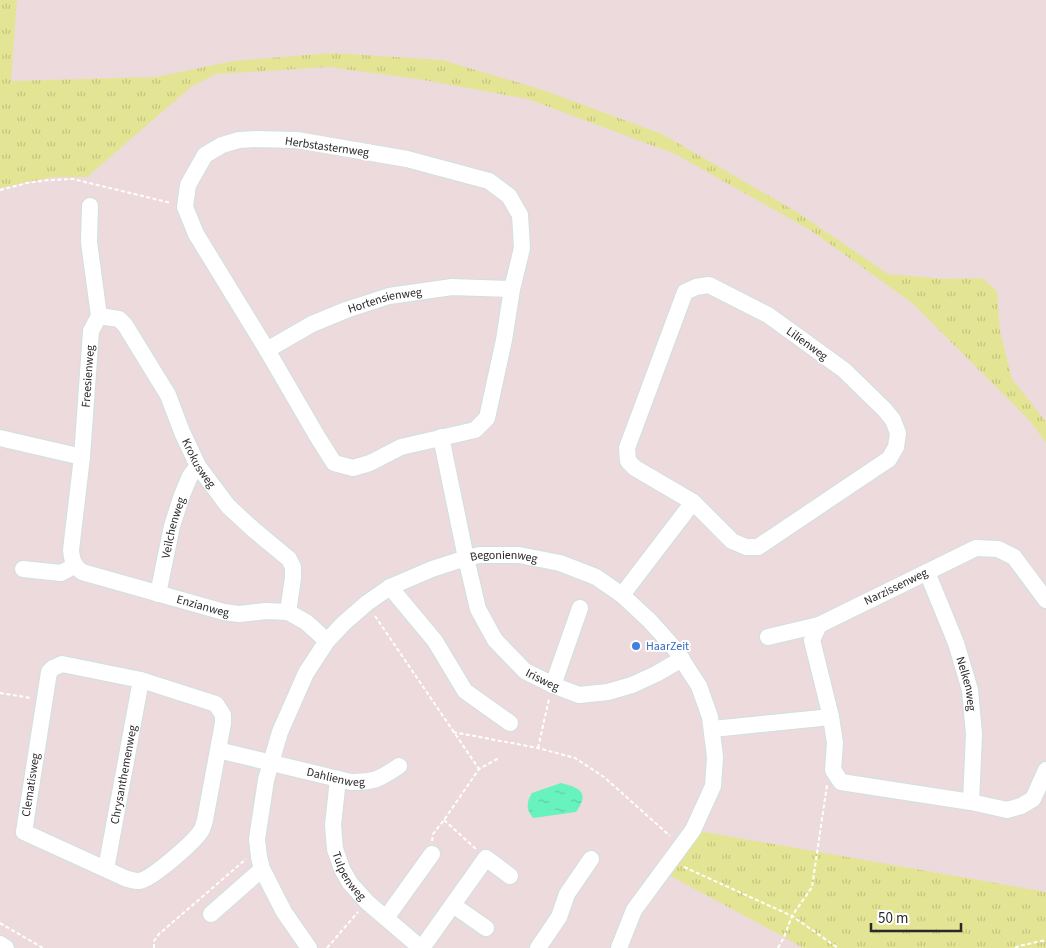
<svg xmlns="http://www.w3.org/2000/svg" width="1046" height="948" viewBox="0 0 1046 948" font-family="'Source Sans 3',sans-serif">
	<style>
		.grass { fill: url(#grass-tufts) }
		.water { fill: url(#water-ripples) }
		.lines { fill: none; stroke-linecap: round; stroke-linejoin: round }
		.minor-casing { stroke: #cfe0e3; stroke-width: 18 }
		.path { stroke: #fff; stroke-width: 2; stroke-dasharray: 4 2.5; stroke-linecap: butt }
		.minor { stroke: #fff; stroke-width: 16 }
		.shop-dot { fill: #3f7fe0; stroke: #fff; stroke-width: 2 }
		.labels { text-anchor: middle; dominant-baseline: central; stroke-width: 4; stroke-linejoin: round; paint-order: stroke }
		.street-label { font-size: 12px; fill: #292929; stroke: #fff }
		.shop-label { font-size: 12px; fill: #366cbe; stroke: #fff; text-anchor: start }
	</style>
	<defs>
		<pattern id="grass-tufts" width="24" height="20" patternUnits="userSpaceOnUse" patternTransform="scale(1.25)"><rect width="24" height="20" fill="#e4e594"/><path d="M3 7l-1-3M5 7V3M7 7l1-3M15 17l-1-3M17 17v-4M19 17l1-3" fill="none" stroke="#c4c480"/></pattern>
		<pattern id="water-ripples" width="26" height="14" patternUnits="userSpaceOnUse" patternTransform="scale(1.25)"><rect width="26" height="14" fill="#68f3be"/><path d="M2 4q2-2 4 0t4 0M15 11q2-2 4 0t4 0" fill="none" stroke="#5ad0a3"/></pattern>
	</defs>
	<rect width="100%" height="100%" fill="#ecdadc"/>
	<g class="grass">
		<path d="M0,0H17L11,81L156,77L233,61L332,53L442,60L543,90L662,134L797,212L888,274L944,279L982,278L997,291L1000,331L1012,379L1046,422V443L1031,422L911,302L810,230L675,154L528,99L424,80L329,67L216,74L191,87L87,177H54L32,181L0,188Z"/>
		<path d="M693,830L1046,892V948H803L784,937L663,872Z"/>
	</g>
	<path class="water" d="M561,783C580,788 590,792 576,812L533,818C526,809 526,803 532,793Z"/>
	<g class="lines">
		<g class="minor-casing">
			<g id="minor">
				<path d="M256,139L297,140L407,159L489,181L509,196L520,215L522,248L512,289L504,340L487,418L475,430L401,447L370,463L353,468L334,463L317,436L267,350L196,234L185,207L188,185L205,155L222,145L239,140Z"/>
				<path d="M709,285L768,315L844,370L885,410L893,420L898,433L896,447L889,459L758,547H746L732,541L693,502L635,468L628,461L627,448L685,292L696,287Z"/>
				<path id="s1" d="M99,316L119,319L125,325L168,395L182,432L198,466L228,506L254,530L289,559L293,567V578L288,612"/>
				<path id="s2" d="M267,350L312,324L346,310L389,296L452,287L512,289"/>
				<path id="s3" d="M441,437L466,558L478,609L495,640L525,671L553,685L579,695L608,692L632,685L656,674L682,659"/>
				<path id="s4" d="M0,438L82,457L71,550C72,560 73,565 82,572L224,612L239,614L266,611L288,612L306,622L327,641"/>
				<path id="s5" d="M82,457L91,331L99,316L89,242L90,206"/>
				<path d="M23,569L61,573L74,566"/>
				<path id="s6" d="M927,572L956,643L970,690L974,734L971,802"/>
				<path d="M390,587L435,641L465,691L510,723"/>
				<path id="s7" d="M158,594L172,526L182,495L190,476L198,466"/>
				<path d="M622,595L693,502"/>
				<path d="M1046,600L1014,557L998,549L976,548L819,625L812,640L831,717L835,743L833,770L841,782L971,802L1007,810L1021,806L1033,799L1046,770"/>
				<path d="M768,637L819,625"/>
				<path d="M62,664L141,680L216,704L223,715V723L205,820C204,823 203,828 201,831C194,842 151,880 139,881C136,882 130,879 127,879L24,832L49,672L53,668Z"/>
				<path d="M553,685L580,608"/>
				<path d="M713,729L831,717"/>
				<path id="s8" d="M218,750L351,782C375,782 380,779 399,766"/>
				<path id="s9" d="M338,779L333,825L335,849L342,869L350,883L367,902L421,948"/>
				<path id="s10" d="M106,869L141,680"/>
				<path d="M453,905L486,928"/>
				<path d="M211,914L262,869"/>
				<path d="M386,918L432,854"/>
				<path d="M0,944L6,948"/>
				<path id="s11" d="M309,948L284,912L262,869L259,857L257,839L266,780L280,732L306,673L327,641L344,623L367,603L390,587L432,569L466,558L480,555H519L560,563L596,577L622,595L650,621L675,649L699,686L710,717L715,757L713,786L693,830L634,910L619,948"/>
				<path d="M422,948L486,858L510,876"/>
				<path d="M538,948L559,917L567,894L591,859"/>
			</g>
		</g>
		<g class="path">
			<path d="M0,190L27,183L49,180L73,179L171,203"/>
			<path d="M375,616L479,769"/>
			<path d="M0,693L31,698"/>
			<path d="M453,732L538,748L575,758L604,777L670,836"/>
			<path d="M538,748L549,699"/>
			<path d="M444,820L476,849"/>
			<path d="M432,841L433,834L444,820L479,769L499,758"/>
			<path d="M684,867L792,916L838,948"/>
			<path d="M0,923L43,948"/>
			<path d="M154,948V941L159,934L246,859"/>
			<path d="M327,948L358,912"/>
			<path d="M778,948L784,937L792,916L812,887L827,785"/>
			<path d="M1015,948L1019,946L1046,940"/>
		</g>
		<use href="#minor" class="minor"/>
	</g>
	<circle class="shop-dot" cx="636" cy="646" r="5"/>
	<g class="labels">
		<g class="street-label">
			<text transform="translate(327 147) rotate(8)">Herbstasternweg</text>
			<text stroke="none"><textPath href="#s2" startOffset="129">Hortensienweg</textPath></text>
			<text transform="translate(807 344) rotate(36)">Lilienweg</text>
			<text stroke="none"><textPath href="#s5" startOffset="81">Freesienweg</textPath></text>
			<text stroke="none"><textPath href="#s1" startOffset="186">Krokusweg</textPath></text>
			<text stroke="none"><textPath href="#s7" startOffset="68">Veilchenweg</textPath></text>
			<text stroke="none"><textPath href="#s11" startOffset="538">Begonienweg</textPath></text>
			<text transform="translate(896 587) rotate(-26)">Narzissenweg</text>
			<text stroke="none"><textPath href="#s4" startOffset="329">Enzianweg</textPath></text>
			<text stroke="none"><textPath href="#s3" startOffset="274">Irisweg</textPath></text>
			<text stroke="none"><textPath href="#s6" startOffset="119">Nelkenweg</textPath></text>
			<text stroke="none"><textPath href="#s10" startOffset="96">Chrysanthemenweg</textPath></text>
			<text stroke="none"><textPath href="#s8" startOffset="121">Dahlienweg</textPath></text>
			<text transform="translate(31 785) rotate(-81)">Clematisweg</text>
			<text stroke="none"><textPath href="#s9" startOffset="101">Tulpenweg</textPath></text>
		</g>
		<g class="shop-label">
			<text x="646" y="646">HaarZeit</text>
		</g>
	</g>
	<path d="M871 923v8h90v-8" fill="none" stroke="#292929" stroke-width="2.5"/>
	<text x="878" y="923" font-size="15" fill="#292929" stroke="#ffffff" stroke-width="4" paint-order="stroke">50 m</text>
</svg>
